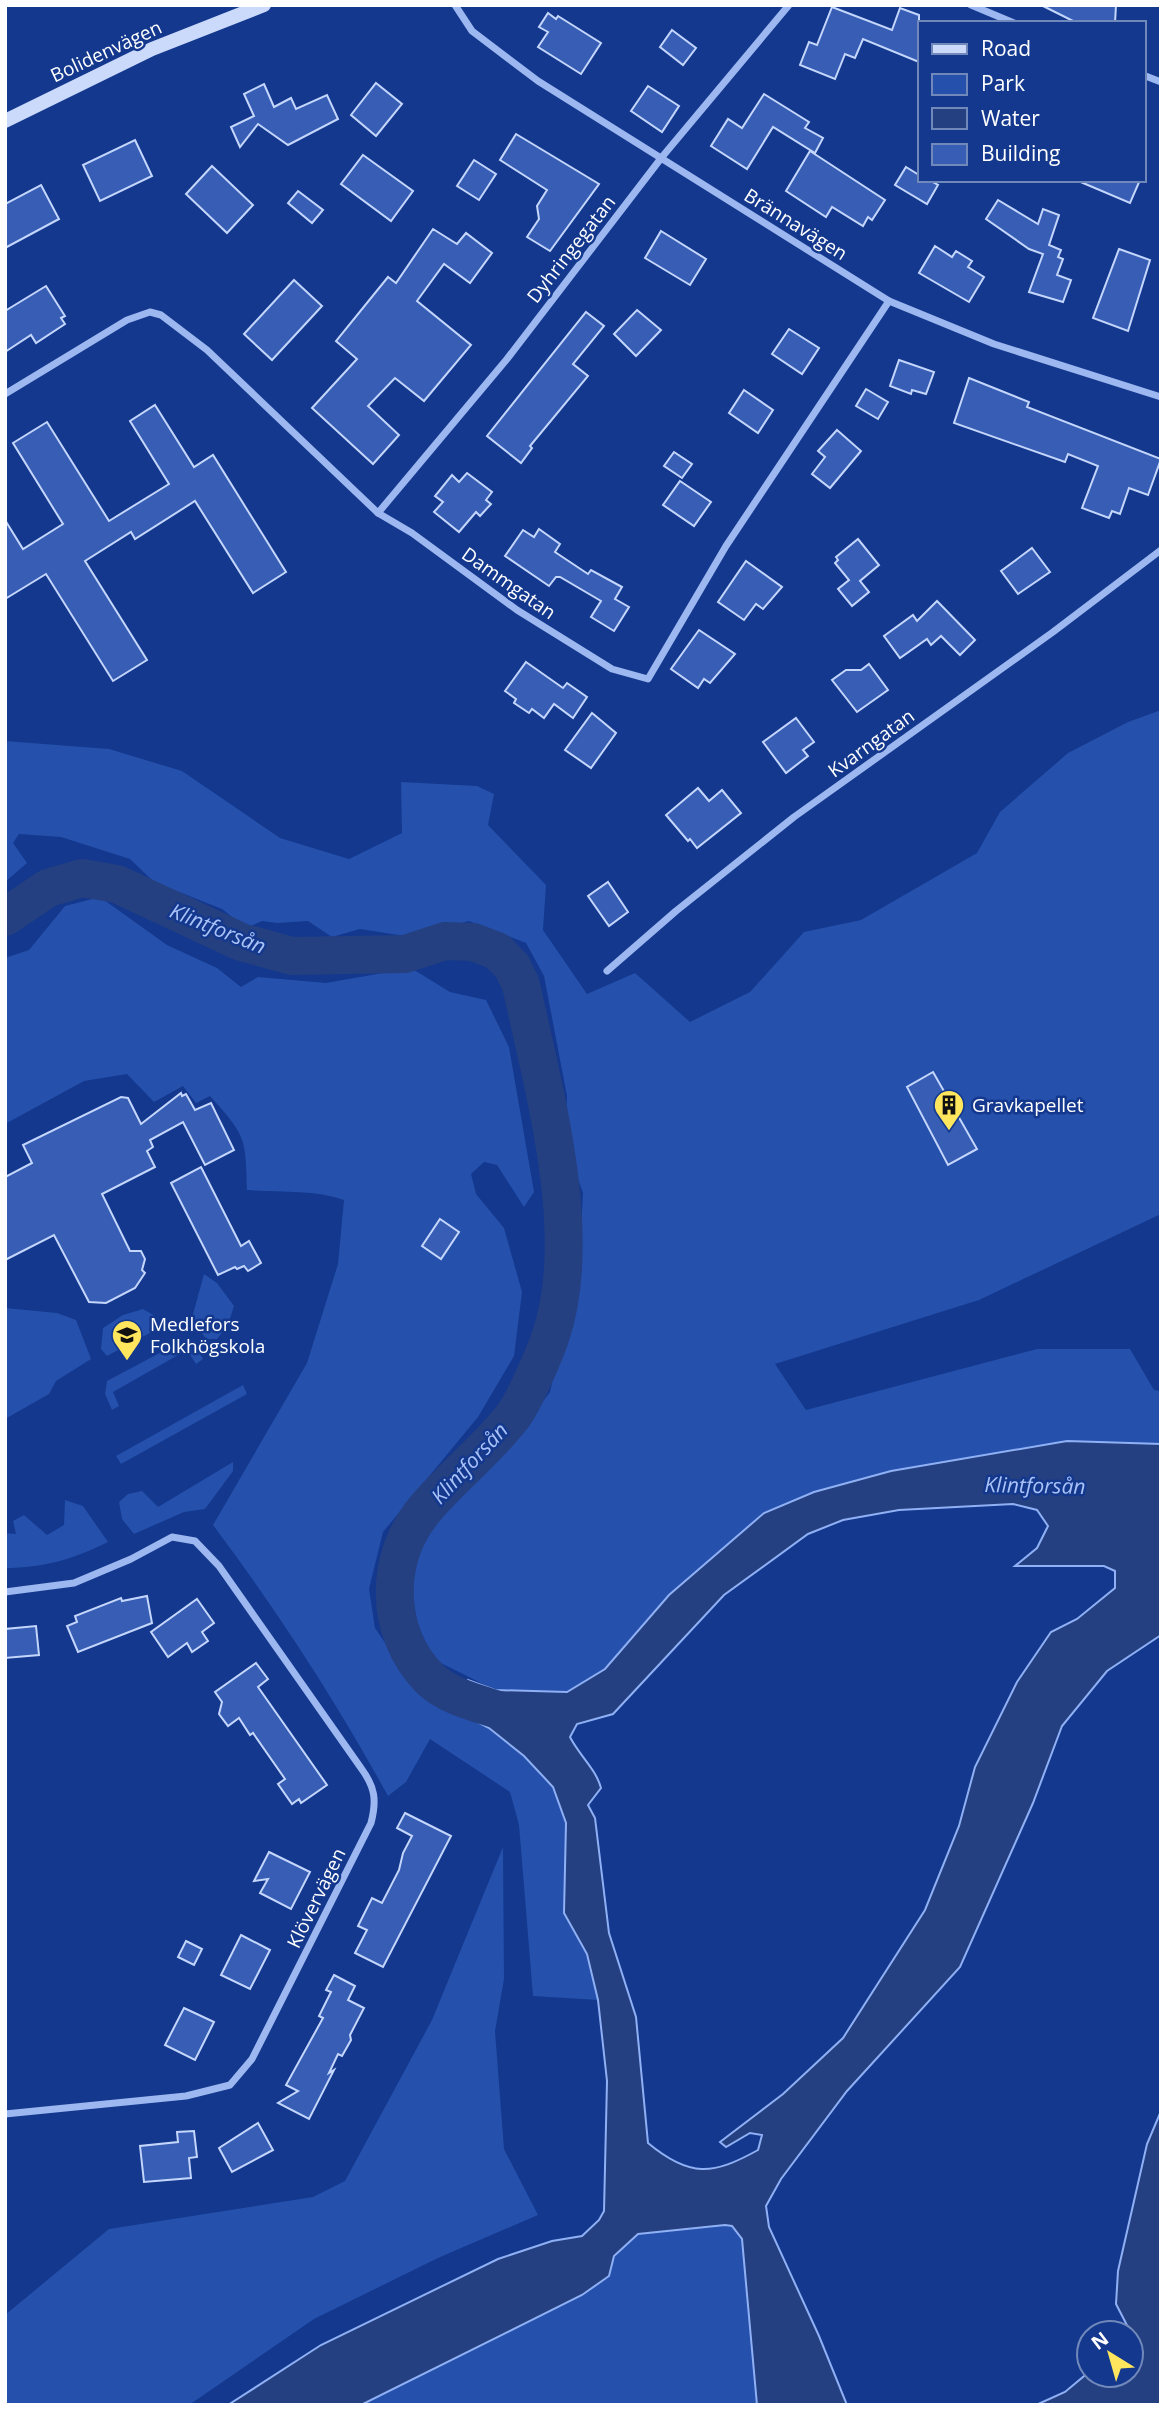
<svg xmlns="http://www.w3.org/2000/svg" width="1166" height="2410" viewBox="0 0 1166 2410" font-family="'Open Sans',sans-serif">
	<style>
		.green { fill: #2550ac }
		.water { fill: #254080; stroke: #8fb0f4; stroke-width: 2; fill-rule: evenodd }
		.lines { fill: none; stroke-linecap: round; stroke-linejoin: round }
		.river { stroke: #254080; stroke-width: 38 }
		.building { fill: #375eb4; stroke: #c4d6fc; stroke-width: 2 }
		.minor { stroke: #9db7f1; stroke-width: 7 }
		.secondary { stroke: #cbd9fb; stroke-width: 14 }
		.labels { text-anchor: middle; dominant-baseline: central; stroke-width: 5; stroke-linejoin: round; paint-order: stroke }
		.street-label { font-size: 19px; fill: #fff; stroke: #13388d }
		.poi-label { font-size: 19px; fill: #fff; stroke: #13388d; text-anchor: start }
		.water-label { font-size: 21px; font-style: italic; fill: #a9c2f8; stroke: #13388d }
	</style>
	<rect width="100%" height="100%" fill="#13388d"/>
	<g class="green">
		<path d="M1161,710V1214L979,1300L775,1364L806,1410L1037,1349H1130L1154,1390L1161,1391V1444L1067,1441L891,1471L814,1492L764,1513L669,1595L605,1669L567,1693L495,1690L433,1659L417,1623L409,1567L445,1508L503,1455L550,1392L579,1265L583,1193L565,1143L567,1096L544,976L526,943L469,921L411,937L360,929L332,937L308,921L277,923L262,921L246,928L222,909L154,882L130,859L61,837L19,834L13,843L27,863L5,882V741L109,749L182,771L280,838L349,859L402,833L401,782L477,786L494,794L488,825L546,885L543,930L587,994L635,973L690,1022L750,992L804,932L861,920L977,853L1000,812L1068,753L1128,722Z"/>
		<path d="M100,897L167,945L217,968L241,987L258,977L326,983L411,968L450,992L486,1000L509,1047L534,1192L524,1207L497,1165L484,1162L471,1174L476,1194L504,1228L522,1292L514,1356L478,1417L383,1532L369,1589L375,1628L409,1678L453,1709L489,1729L524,1756L553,1787L566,1823L564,1913L587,1954L598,2000L533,1996L519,1825L510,1792L430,1739L406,1782L388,1796C336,1701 278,1612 213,1525L307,1363L338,1264L344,1200C313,1189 280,1193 247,1190C246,1137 245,1135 210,1096L196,1103L183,1086L154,1102L127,1074L84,1081L5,1124V958L29,950L65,906Z"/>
		<path d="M204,1274L217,1283L234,1306L228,1325L217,1339H206L192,1318Z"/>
		<path d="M5,1308L57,1313L76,1320L91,1359L56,1381L49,1394L5,1419Z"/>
		<path d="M143,1309L155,1316L161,1327L107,1356L101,1349L103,1328L123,1315Z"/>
		<path d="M184,1340L192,1342L203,1359L196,1364L187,1350L113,1392L119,1406L112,1410L105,1394L107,1381Z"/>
		<path d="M243,1385L247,1394L121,1464L116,1456Z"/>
		<path d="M233,1462V1471L205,1509L184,1512L134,1534L122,1519L119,1502L128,1494L142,1491L158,1507Z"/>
		<path d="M65,1500L83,1506L108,1542C74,1559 43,1568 5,1568V1533L16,1534L13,1521L24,1515L47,1535L64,1525Z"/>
		<path d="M503,1847L504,1979L495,2031L504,2149L538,2215L438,2258L314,2319L189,2405H5V2315L109,2229L313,2197L345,2181L432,2020Z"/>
		<path d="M731,2225L742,2239L757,2405H361L582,2294L614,2256L638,2234Z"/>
	</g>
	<g class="water">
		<path d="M1067,1441L1161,1444V1635L1107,1671L1062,1726L1033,1803L960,1967L847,2091L781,2179L766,2206L769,2227L819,2336L847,2405H757L742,2239L732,2226L725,2225L638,2234L614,2256L609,2276L582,2295L361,2405H228L321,2345L498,2259L552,2241L582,2236L599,2220L604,2211L607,2081L598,2000L587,1954L564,1913L566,1823L553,1787L524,1756L489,1728L453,1709L468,1680L495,1690L567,1692L605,1669L669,1595L764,1513L814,1492L891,1471ZM1013,1504L1037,1510L1048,1526L1037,1548L1015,1566H1104L1115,1571V1588L1077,1619L1051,1632L1017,1682L975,1767L959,1826L925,1910L843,2038L783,2094L720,2142L726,2147L750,2133L762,2135L758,2150C713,2175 690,2178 648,2143L636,2017L609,1933L595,1818L588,1805L601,1788C596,1769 579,1755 570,1737L577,1724L613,1714L724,1595L808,1534L843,1520L899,1510Z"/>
		<path d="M1161,2111V2405H1036L1065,2392L1089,2372V2375H1131V2333L1116,2304L1118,2271L1147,2144Z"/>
	</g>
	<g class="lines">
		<path class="river" d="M5,917L48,888L82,878L117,884L241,942L292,956L405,954L445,941L473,942L497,951L512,966L521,985C543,1088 585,1233 551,1335C545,1353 524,1402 513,1416C487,1450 452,1477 425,1509C384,1558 384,1631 429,1678C448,1698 485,1705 511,1714"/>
	</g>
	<g class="building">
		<path d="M1041,5H1116L1115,23H1077Z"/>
		<path d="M832,7L892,30L900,8L919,15V62L863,39L855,58L845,54L835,79L800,65L809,42L817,45Z"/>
		<path d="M548,13L556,19L558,16L601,43L581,74L538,47L548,32L539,27Z"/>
		<path d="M672,30L696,48L683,65L660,47Z"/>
		<path d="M376,83L402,104L376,136L351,115Z"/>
		<path d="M264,84L274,107L291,98L296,109L327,95L338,119L288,145L258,124L240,147L231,127L254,116L244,94Z"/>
		<path d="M648,86L679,106L662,132L631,111Z"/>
		<path d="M764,94L809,122L805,128L823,138L815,153L773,127L747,169L711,146L728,119L742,128Z"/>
		<path d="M516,134L599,184L550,251L527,237L539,219L537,206L547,190L500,160Z"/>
		<path d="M135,140L152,176L100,201L83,165Z"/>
		<path d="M810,151L885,200L872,220L868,217L863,226L832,207L826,217L786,191Z"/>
		<path d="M363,155L413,191L391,221L341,184Z"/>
		<path d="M474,160L496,174L479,200L457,186Z"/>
		<path d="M212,166L253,205L227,233L186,194Z"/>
		<path d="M906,167L919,175V180H929L938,185L927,204L895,185Z"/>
		<path d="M1076,180H1140L1130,203Z"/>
		<path d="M41,185L59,219L5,248V204Z"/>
		<path d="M298,191L323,210L312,223L288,203Z"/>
		<path d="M998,200L1038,224L1043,209L1059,215L1049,245L1061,250L1058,257L1063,259L1057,275L1071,280L1063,302L1029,292L1043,254L1029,249L986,219Z"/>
		<path d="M433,229L457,244L466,233L492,253L470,283L444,264L417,301L471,345L424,401L395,378L368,406L399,435L373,464L312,408L357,359L336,341L388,277L396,283Z"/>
		<path d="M661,231L706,259L690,285L645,258Z"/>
		<path d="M935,246L952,257L956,251L972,261L968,267L984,277L969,302L919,273Z"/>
		<path d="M1119,249L1150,260L1128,331L1093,318Z"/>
		<path d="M294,280L322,306L272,360L244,334Z"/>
		<path d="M46,286L65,316L61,318L65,324L36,343L31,335L5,352V311Z"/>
		<path d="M637,310L661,330L636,356L614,334Z"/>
		<path d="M586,312L604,326L573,364L588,376L530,446L532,448L521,463L487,436Z"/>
		<path d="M789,329L819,348L802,374L772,354Z"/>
		<path d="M899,360L934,372L926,394L912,390L911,394L890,386Z"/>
		<path d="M969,378L1029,402L1027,407L1161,459L1148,495L1129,488L1120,514L1112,511L1109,518L1082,508L1098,466L1068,454L1065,462L954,423Z"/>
		<path d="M866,389L888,402L878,419L856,406Z"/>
		<path d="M744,390L773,410L758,433L729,413Z"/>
		<path d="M155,405L194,467L213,455L286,572L253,593L195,501L135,539L131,532L85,561L147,660L113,681L46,574L5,599V520L23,549L63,524L13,443L47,422L109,521L169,484L130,421Z"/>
		<path d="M837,430L861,451L830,488L812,474L825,457L818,451Z"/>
		<path d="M674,452L692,464L682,478L664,466Z"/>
		<path d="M467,473L492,492L486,500L491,504L480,516L476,512L459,532L434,512L443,502L435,496L452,475L459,482Z"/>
		<path d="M680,481L711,502L694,526L663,505Z"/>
		<path d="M539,529L560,544L555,552L588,574L591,570L622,587L615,599L629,607L614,631L591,617L601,601L560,577H556L549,586L505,556L523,530L534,537Z"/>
		<path d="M858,539L879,565L860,581L869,592L852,606L838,589L849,580L835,563L838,560L836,557Z"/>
		<path d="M1032,548L1050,572L1018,594L1001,571Z"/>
		<path d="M746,561L782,587L763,609L756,604L744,620L718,602Z"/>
		<path d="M937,601L975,640L960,655L941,636L931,645L927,639L900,658L884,636L913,615L917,621Z"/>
		<path d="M699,630L735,654L710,683L704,679L698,688L671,669Z"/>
		<path d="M526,662L563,688L567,683L587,697L573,718L554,704L544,718L532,709L529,713L514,703L516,699L505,691Z"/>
		<path d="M869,664L888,690L857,712L832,680L846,670H861Z"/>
		<path d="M592,713L616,733L591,768L565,750Z"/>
		<path d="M796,718L814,742L803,750L808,756L786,773L763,742Z"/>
		<path d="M698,788L709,801L722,790L741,813L697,848L690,839L688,841L666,815Z"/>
		<path d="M608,882L628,912L609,926L588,896Z"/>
		<path d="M933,1072L977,1149L948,1165L907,1087Z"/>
		<path d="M181,1093L182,1096L186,1094L195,1110L211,1103L234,1150L205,1165L183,1122L150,1140L153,1147L147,1151L155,1167L102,1194L130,1251H141L145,1259L142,1270L145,1273L135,1288L106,1303L89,1302L54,1235L5,1260V1177L32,1163L23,1145L121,1097L128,1098L141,1124Z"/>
		<path d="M201,1167L241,1246L249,1241L261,1263L248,1271L244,1266L237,1269L235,1267L218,1275L171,1183Z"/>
		<path d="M440,1219L459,1232L441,1259L422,1246Z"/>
		<path d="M147,1596L152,1623L78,1652L67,1626L77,1622L75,1616L121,1598L122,1601Z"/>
		<path d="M197,1599L214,1623L202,1632L208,1641L192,1652L187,1643L168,1657L151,1632Z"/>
		<path d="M36,1626L39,1655L5,1658V1629Z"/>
		<path d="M256,1663L268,1679L258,1687L327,1785L301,1803L299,1799L292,1804L278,1784L285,1779L253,1733L250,1735L239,1718L228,1726L219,1714L222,1702L215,1692Z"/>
		<path d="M405,1813L451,1836L383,1967L355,1953L367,1930L358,1926L372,1898L382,1903L399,1870L403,1853L412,1836L397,1828Z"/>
		<path d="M269,1852L310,1872L291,1909L260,1893L268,1879L254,1881Z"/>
		<path d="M241,1935L270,1950L250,1989L221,1975Z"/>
		<path d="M186,1941L202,1949L194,1965L178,1957Z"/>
		<path d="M334,1975L355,1986L348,2000L364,2008L350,2035L351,2040L342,2056L338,2054L329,2073L334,2070L309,2119L278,2103L298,2091L286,2085L323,2018L319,2016L331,1992L326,1990Z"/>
		<path d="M184,2008L214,2022L195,2060L165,2045Z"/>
		<path d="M258,2123L273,2150L232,2172L219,2148Z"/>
		<path d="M194,2131L197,2157L189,2158L191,2178L144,2182L140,2146L178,2142L177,2132Z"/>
	</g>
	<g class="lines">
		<g class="minor">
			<path d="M455,5L472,31L538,81L889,301L994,344L1161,397"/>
			<path d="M971,5L1014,23"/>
			<path d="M1143,75L1161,82"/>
			<path d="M5,394L127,320L150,312L161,315L207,350L378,513L412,533L517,610L612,669L648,679L726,546L889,301"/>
			<path d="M378,513L507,359L662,157L789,5"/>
			<path d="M607,971L676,911L794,817L1053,632L1161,550"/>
			<path d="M5,1592L74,1583L131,1559L172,1537L195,1541L219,1566L361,1768C375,1787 377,1800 371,1823L252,2059L230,2085L186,2096L5,2114"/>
		</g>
		<path class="secondary" d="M5,121L152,49L264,5"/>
	</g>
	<defs>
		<g id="building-pin" transform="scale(1.575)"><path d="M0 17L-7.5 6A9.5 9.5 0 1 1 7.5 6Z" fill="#ffe65d" stroke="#13388d"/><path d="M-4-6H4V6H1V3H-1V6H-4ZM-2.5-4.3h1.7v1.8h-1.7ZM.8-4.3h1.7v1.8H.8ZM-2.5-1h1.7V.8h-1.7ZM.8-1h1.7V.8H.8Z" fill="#111"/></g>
		<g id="school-pin" transform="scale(1.575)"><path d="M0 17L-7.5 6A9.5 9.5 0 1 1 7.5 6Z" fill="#ffe65d" stroke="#13388d"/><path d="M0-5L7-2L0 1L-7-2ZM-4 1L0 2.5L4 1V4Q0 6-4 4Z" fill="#111"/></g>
	</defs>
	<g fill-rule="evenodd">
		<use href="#building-pin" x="949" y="1105"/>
		<use href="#school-pin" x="127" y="1335"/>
	</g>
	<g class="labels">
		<g class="street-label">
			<text transform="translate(106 51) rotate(-25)">Bolidenvägen</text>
			<text transform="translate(796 224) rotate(32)">Brännavägen</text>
			<text transform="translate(571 249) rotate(-52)">Dyhringegatan</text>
			<text transform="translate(509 583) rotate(35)">Dammgatan</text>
			<text transform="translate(871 743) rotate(-36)">Kvarngatan</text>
			<text transform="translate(316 1898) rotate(-64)">Klövervägen</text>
		</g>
		<g class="poi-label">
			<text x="972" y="1105">Gravkapellet</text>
			<text x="150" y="1324">Medlefors<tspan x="150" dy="22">Folkhögskola</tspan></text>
		</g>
		<g class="water-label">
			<text transform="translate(218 928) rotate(22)">Klintforsån</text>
			<text transform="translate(469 1463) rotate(-47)">Klintforsån</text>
			<text transform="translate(1035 1485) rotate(1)">Klintforsån</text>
		</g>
	</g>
	<rect width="1166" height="2410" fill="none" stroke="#ffffff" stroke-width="14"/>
	<rect x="918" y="21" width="228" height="161" fill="#13388d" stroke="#7188bb" stroke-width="2"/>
	<rect x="932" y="44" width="35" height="10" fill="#cbd9fb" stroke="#7188bb" stroke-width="2"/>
	<text x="981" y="56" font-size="21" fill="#ffffff">Road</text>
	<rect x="932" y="74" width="35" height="21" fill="#2550ac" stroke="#7188bb" stroke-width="2"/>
	<text x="981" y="91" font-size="21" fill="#ffffff">Park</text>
	<rect x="932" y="108" width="35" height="21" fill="#254080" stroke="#7188bb" stroke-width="2"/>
	<text x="981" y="126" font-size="21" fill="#ffffff">Water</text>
	<rect x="932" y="144" width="35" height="21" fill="#375eb4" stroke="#7188bb" stroke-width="2"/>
	<text x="981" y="161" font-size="21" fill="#ffffff">Building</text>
	<g transform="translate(1110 2354) rotate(323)"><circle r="33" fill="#13388d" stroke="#7188bb" stroke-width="2"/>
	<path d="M0-5L12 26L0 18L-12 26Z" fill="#ffe65d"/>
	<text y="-10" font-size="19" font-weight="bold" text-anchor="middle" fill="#ffffff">N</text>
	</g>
</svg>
